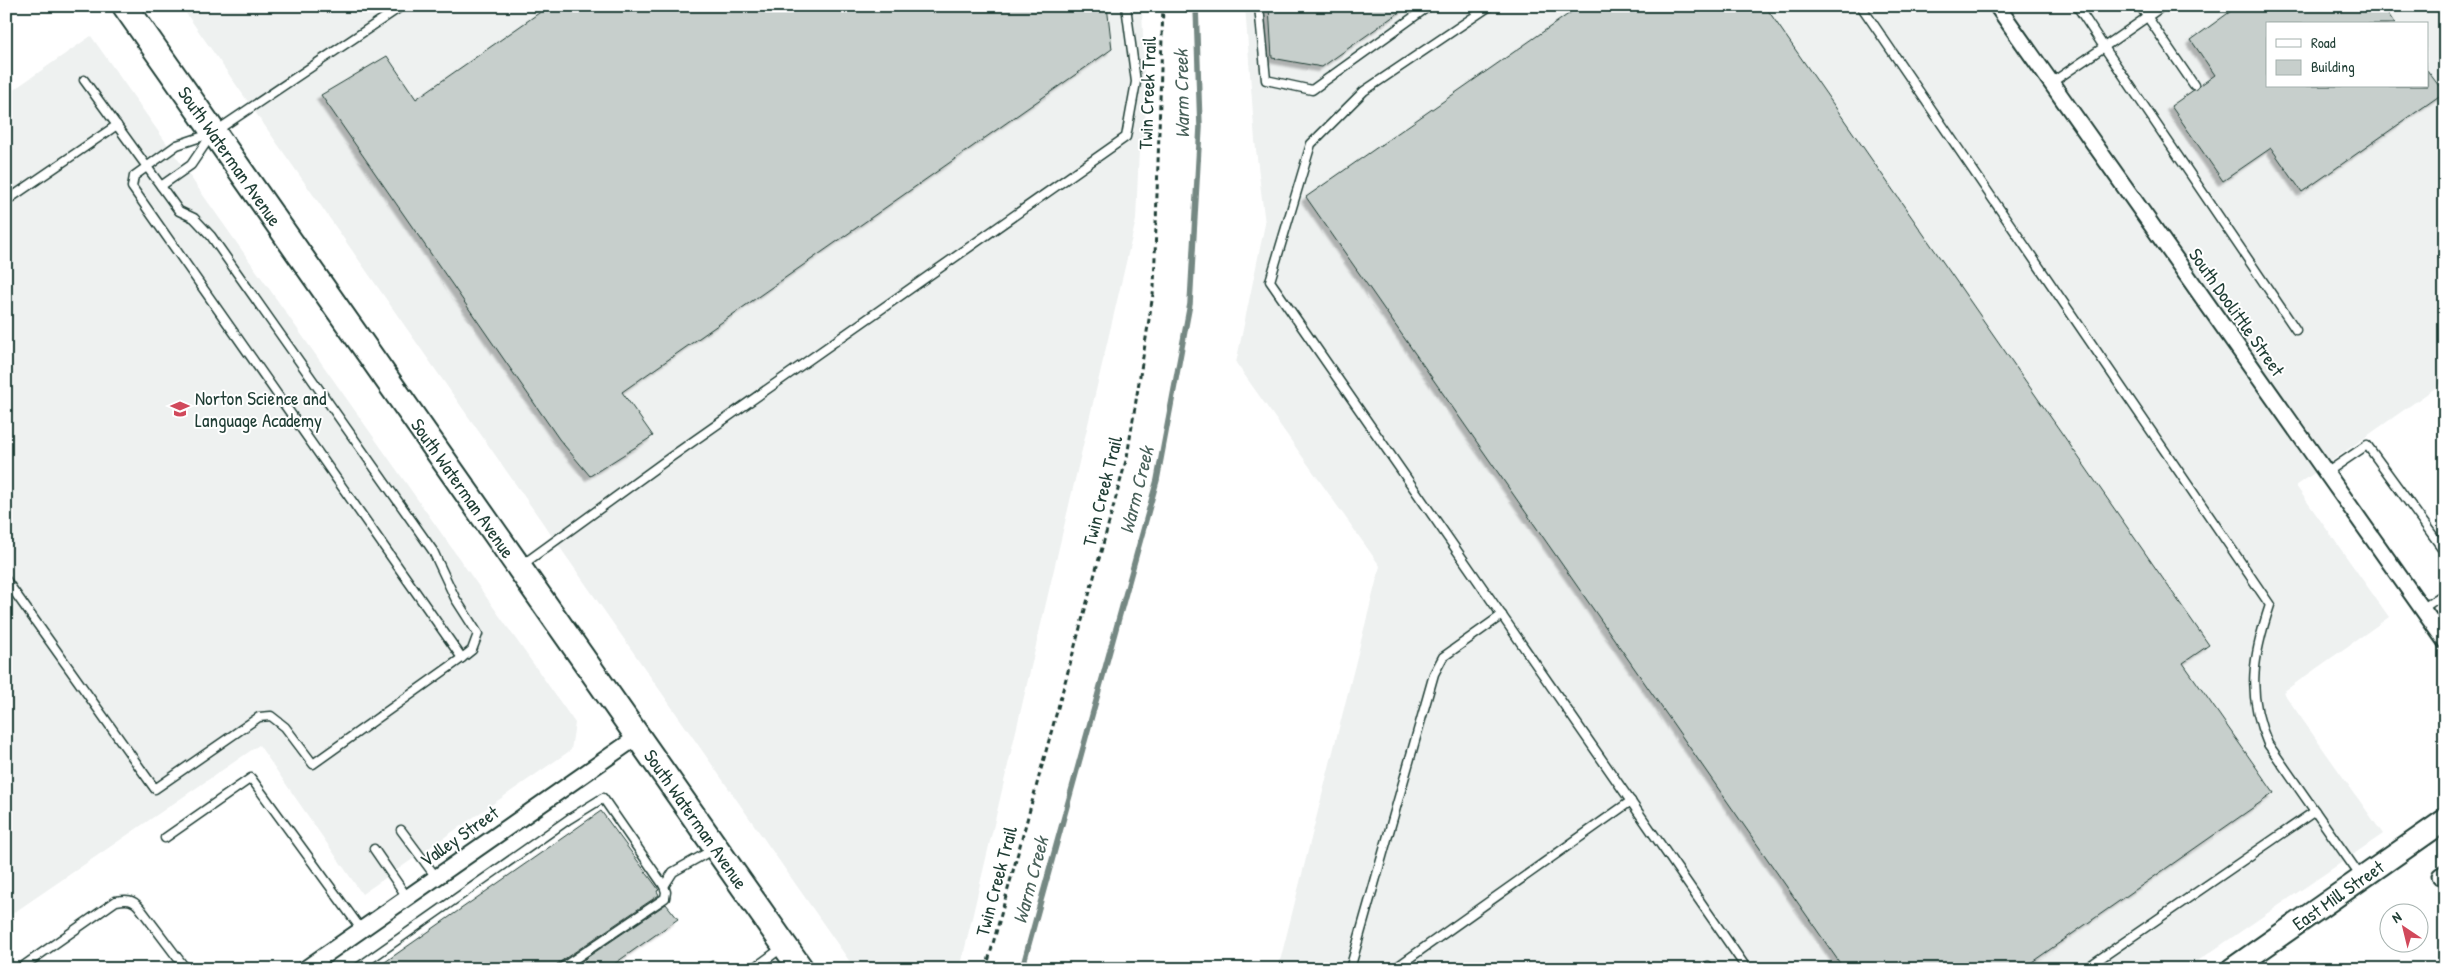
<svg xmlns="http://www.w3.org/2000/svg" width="2451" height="975" viewBox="0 0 2451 975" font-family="'Patrick Hand',sans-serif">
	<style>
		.built { fill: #eef1f0; fill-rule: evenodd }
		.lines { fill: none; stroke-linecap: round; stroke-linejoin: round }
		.stream { stroke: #758883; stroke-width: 5.5 }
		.building { fill: #c7cfcc; stroke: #1f3d34; filter: url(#shadow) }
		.service-casing { stroke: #1f3d34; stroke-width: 11 }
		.minor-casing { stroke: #1f3d34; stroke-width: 19 }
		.secondary-casing { stroke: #1f3d34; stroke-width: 25 }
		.primary-casing { stroke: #1f3d34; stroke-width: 28 }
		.path { stroke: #1f3d34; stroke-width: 3; stroke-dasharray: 5 4; stroke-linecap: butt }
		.service { stroke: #fff; stroke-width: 8 }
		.minor { stroke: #fff; stroke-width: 15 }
		.secondary { stroke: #fff; stroke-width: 21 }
		.primary { stroke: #fff; stroke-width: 24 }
		.labels { text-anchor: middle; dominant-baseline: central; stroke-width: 4; stroke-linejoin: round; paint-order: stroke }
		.street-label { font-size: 19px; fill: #1f3d34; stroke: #fff }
		.poi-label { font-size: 19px; fill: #1f3d34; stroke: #fff; text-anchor: start }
		.water-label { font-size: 20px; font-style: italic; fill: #4a625b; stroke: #fff }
	</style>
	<defs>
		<filter id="shadow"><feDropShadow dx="-4.5" dy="4.5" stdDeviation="1" flood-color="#0004"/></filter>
	</defs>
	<rect width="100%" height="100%" fill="#fff"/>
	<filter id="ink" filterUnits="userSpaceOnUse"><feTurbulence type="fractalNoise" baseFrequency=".02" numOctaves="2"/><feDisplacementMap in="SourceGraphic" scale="10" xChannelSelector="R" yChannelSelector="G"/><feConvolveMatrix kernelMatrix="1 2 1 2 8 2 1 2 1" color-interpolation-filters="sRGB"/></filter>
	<g filter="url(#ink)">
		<g class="built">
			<path d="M181,6H1142L1146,134L1139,149L1136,220L960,969H855Z"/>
			<path d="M1245,6H2445V381L2296,486L2389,617L2283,692L2383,834L2186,969H1278L1380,566L1236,363L1265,224L1255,141ZM2267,24H2427V86H2267Z"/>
			<path d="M91,36L575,723L571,750L362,894L259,745L6,918V95Z"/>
		</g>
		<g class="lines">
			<path class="stream" d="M1022,969L1157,480L1190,304L1200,127L1196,6"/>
		</g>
		<g class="building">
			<path d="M549,6H1107L1112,49L622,392L653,436L590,476L559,439L321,95L387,56L416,99Z"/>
			<path d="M1269,6H1408L1322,67L1272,58Z"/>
			<path d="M1580,6H1765L2209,645L2183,663L2274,793L2022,969H1844L1306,197Z"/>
			<path d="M2238,6H2383L2395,24H2267V86H2427V70L2439,86H2445V92L2302,192L2271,148L2223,181L2171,106L2215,75L2191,40Z"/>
			<path d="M601,811L659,890L657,891L659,895L557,964L554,969H375Z"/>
			<path d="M666,904L678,919L607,969H570Z"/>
		</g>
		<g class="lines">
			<g class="service-casing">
				<g id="service">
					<path d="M402,6L213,133L177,145L134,176L132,187L462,658"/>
					<path d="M1259,6L1266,80L1312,90L1429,6"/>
					<path d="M1490,6L1364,91L1311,144L1270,281L1747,969"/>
					<path d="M1861,6L2270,605C2253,656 2246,694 2268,744L2361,877"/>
					<path d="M2077,6L2104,47L2163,6"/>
					<path d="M2140,6L2194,85"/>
					<path d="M2051,83L2104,47L2296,330"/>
					<path d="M161,186L191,165L212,134"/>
					<path d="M6,201L117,125"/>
					<path d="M2326,473L2367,445L2445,552"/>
					<path d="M522,565L668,459L1126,137L1136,82L1126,6"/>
					<path d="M6,580L155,789L259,717L271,716L285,727L313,764L462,658L472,650L478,634L455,598L433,551L211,236L194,218L179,211L84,80"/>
					<path d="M2422,609L2445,593"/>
					<path d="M401,830L436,877"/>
					<path d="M165,838L251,778L361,929"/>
					<path d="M374,849L407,897"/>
					<path d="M664,886L673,872L714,849"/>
					<path d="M1708,966L1710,969"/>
					<path d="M19,969L116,901C127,899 133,899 140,908L186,969"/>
					<path d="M356,969L569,819L603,798L664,886L666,892L665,898L560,969"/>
					<path d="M709,969L713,966L715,969"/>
					<path d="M753,969L783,947"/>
					<path d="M1350,969L1434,674L1443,657L1502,615"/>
					<path d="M1394,969L1631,801"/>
					<path d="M2085,969L2315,811"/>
				</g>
			</g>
			<g class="minor-casing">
				<g id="minor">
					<path d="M1997,6L2445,641"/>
					<path d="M2440,876L2445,873"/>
					<path d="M305,969L637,737"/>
				</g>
			</g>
			<g class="secondary-casing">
				<path id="secondary" d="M2232,969L2445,820"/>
			</g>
			<g class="primary-casing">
				<path id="primary" d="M125,6L801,969"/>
			</g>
			<path class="path" d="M986,969L1127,457L1154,288L1163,6"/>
			<use href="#service" class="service"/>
			<use href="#minor" class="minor"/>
			<use href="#secondary" class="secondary"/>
			<use href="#primary" class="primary"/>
		</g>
	</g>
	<defs>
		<g id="school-bare" transform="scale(1.5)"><path d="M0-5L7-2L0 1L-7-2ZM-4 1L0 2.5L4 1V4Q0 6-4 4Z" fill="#d1495b" stroke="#fff" stroke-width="2.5" paint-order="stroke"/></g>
	</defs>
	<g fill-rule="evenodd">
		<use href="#school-bare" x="180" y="409"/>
	</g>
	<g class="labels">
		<g class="street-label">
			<text transform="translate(1147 93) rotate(-88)">Twin Creek Trail</text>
			<text transform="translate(230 156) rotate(55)">South Waterman Avenue</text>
			<text transform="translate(2237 312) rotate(55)">South Doolittle Street</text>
			<text transform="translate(463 488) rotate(55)">South Waterman Avenue</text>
			<text transform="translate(1102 491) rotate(-76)">Twin Creek Trail</text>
			<text transform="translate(696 819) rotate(55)">South Waterman Avenue</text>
			<text transform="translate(459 836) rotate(-35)">Valley Street</text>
			<text transform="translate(996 881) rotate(-75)">Twin Creek Trail</text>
			<text transform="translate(2338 895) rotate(-35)">East Mill Street</text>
		</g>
		<g class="poi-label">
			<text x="195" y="398">Norton Science and<tspan x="195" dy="22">Language Academy</tspan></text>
		</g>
		<g class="water-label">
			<text transform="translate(1181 94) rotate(-91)">Warm Creek</text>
			<text transform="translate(1136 490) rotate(-76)">Warm Creek</text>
			<text transform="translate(1030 880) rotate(-75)">Warm Creek</text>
		</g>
	</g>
	<rect width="2451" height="975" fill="none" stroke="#fff" stroke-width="25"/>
	<rect x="12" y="12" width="2426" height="950" fill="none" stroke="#1f3d34" stroke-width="2" filter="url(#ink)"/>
	<rect x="2266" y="22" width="162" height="65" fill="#ffffff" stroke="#a5b1ae"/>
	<rect x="2276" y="39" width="25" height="8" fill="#ffffff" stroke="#a5b1ae"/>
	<text x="2311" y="48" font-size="15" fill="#1f3d34">Road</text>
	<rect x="2276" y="60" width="25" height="15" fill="#c7cfcc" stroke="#a5b1ae"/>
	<text x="2311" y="72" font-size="15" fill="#1f3d34">Building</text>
	<g transform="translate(2404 928) rotate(325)"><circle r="24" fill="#ffffff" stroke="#a5b1ae"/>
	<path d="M0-4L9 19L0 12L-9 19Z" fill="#d1495b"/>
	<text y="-8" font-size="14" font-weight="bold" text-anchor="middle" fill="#1f3d34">N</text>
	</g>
</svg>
